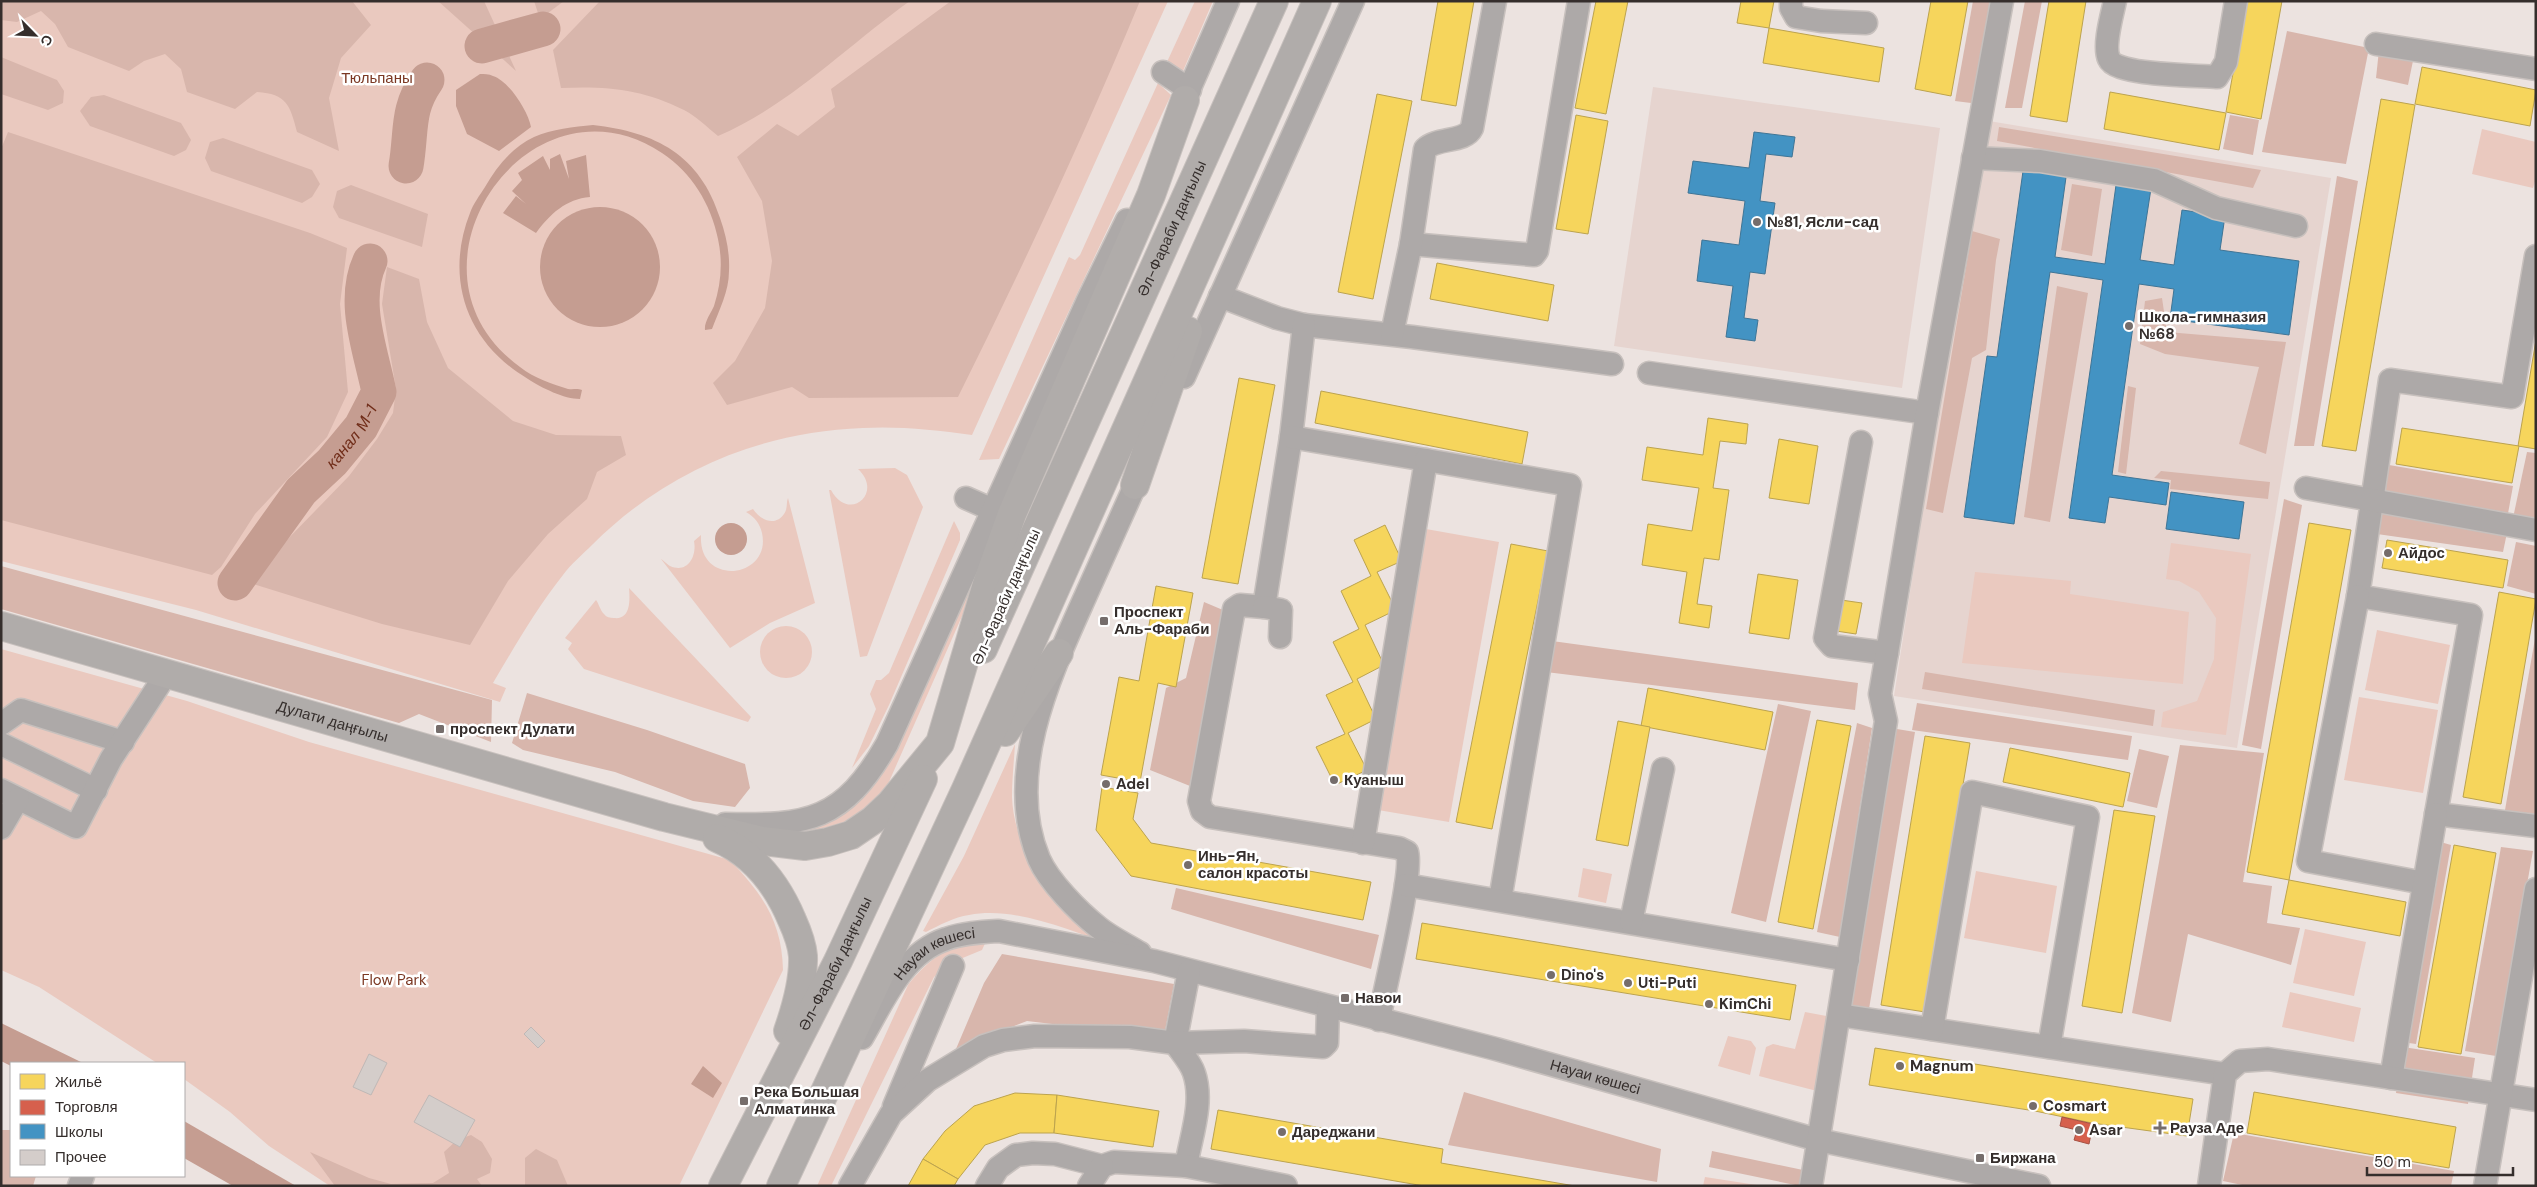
<svg xmlns="http://www.w3.org/2000/svg" width="2537" height="1187" viewBox="0 0 2537 1187" font-family="'DM Sans',sans-serif">
	<style>
		.built { fill: #e6d4cf }
		.green { fill: #eac9bf }
		.forest { fill: #d8b6ac }
		.water { fill: #c59d91 }
		.homes { fill: #f6d55c; stroke: #bca34e }
		.shops { fill: #d6604d; stroke: #a65143 }
		.schools { fill: #4393c3; stroke: #3f7596 }
		.lines { fill: none; stroke-linecap: round; stroke-linejoin: round }
		.river { stroke: #c59d91; stroke-width: 35 }
		.building { fill: #d4cdca; stroke: #bfb8b6 }
		.minor-casing { stroke: #c7c0bd; stroke-width: 25 }
		.major-casing { stroke: #c7c0bd; stroke-width: 30 }
		.minor { stroke: #ada9a8; stroke-width: 22 }
		.major { stroke: #b0acaa; stroke-width: 28 }
		.poi-dot { fill: #756d6b; stroke: #fff; stroke-width: 2 }
		.labels { text-anchor: middle; dominant-baseline: central; stroke-width: 5; stroke-linejoin: round; paint-order: stroke }
		.park-label { font-size: 15px; fill: #7b3823; stroke: #fff }
		.poi-label { font-size: 15px; font-weight: bold; fill: #352e2c; stroke: #fff; text-anchor: start }
		.street-label { font-size: 15px; fill: #352e2c; stroke: #fff }
		.water-label { font-size: 16px; font-style: italic; fill: #702d19; stroke: #fff }
	</style>
	<rect width="100%" height="100%" fill="#ece3e0"/>
	<g class="built">
		<path d="M1653,87L1940,128L1902,388L1614,346Z"/>
		<path d="M1983,120L2331,178L2237,748L1894,696Z"/>
	</g>
	<g class="green">
		<path d="M1,1H1168L972,435C935,430 899,426 863,428C758,432 665,472 592,545C582,555 571,564 563,575C536,609 515,646 493,683L506,688L500,702L196,610L1,561Z"/>
		<path d="M1195,1H1213L1183,71L1167,62Z"/>
		<path d="M1158,83L1171,95L999,459L979,460L1068,259L1069,257L1075,260L1080,255Z"/>
		<path d="M2482,129L2536,142V178L2533,188L2472,174Z"/>
		<path d="M1088,322L981,573L881,800L863,815L815,837L770,834L860,799L871,788L888,759Z"/>
		<path d="M895,468L907,475L923,507L867,656L860,657L829,490H831C849,523 884,493 858,469Z"/>
		<path d="M788,498L815,603L770,623L730,648L661,559C663,560 667,564 670,566C688,574 697,556 694,541L701,535C698,588 772,578 762,533C760,524 755,517 746,512L753,509C760,520 775,527 784,514C788,509 786,502 788,498Z"/>
		<path d="M954,521L960,533V540L889,705L869,746L852,768L876,709L870,694L876,680H881L889,673Z"/>
		<path d="M1426,529L1499,542L1449,822L1378,810Z"/>
		<path d="M2171,543L2251,554L2226,735L2161,727L2163,712L2197,701L2214,659L2216,618L2199,592L2179,581L2166,579Z"/>
		<path d="M1975,572L2071,581L2070,594L2189,612L2183,684L1962,663Z"/>
		<path d="M629,588L751,717L748,722L584,669L568,649L572,643L565,638L596,600C599,604 600,610 604,614C606,617 610,618 614,618C631,620 630,600 629,588Z"/>
		<circle cx="786" cy="652" r="26"/>
		<path d="M2377,630L2450,645L2438,704L2365,690Z"/>
		<path d="M1,649L187,701L309,742L730,860C762,894 782,921 783,970L679,1186H330L269,1146L230,1112L184,1079V1063H157L39,987L1,970Z"/>
		<path d="M2359,697L2438,710L2423,793L2344,780Z"/>
		<path d="M1015,744C1014,761 1012,779 1012,797C1013,838 1042,895 1074,921C1086,931 1100,937 1113,945C1069,931 1017,906 969,915C954,917 940,925 926,932L923,931L964,856Z"/>
		<path d="M1583,868L1612,874L1606,903L1578,897Z"/>
		<path d="M1976,871L2057,886L2046,953L1964,938Z"/>
		<path d="M2305,929L2366,942L2354,996L2293,983Z"/>
		<path d="M987,939L982,950L948,964L934,977L831,1186H817L908,985C932,955 949,946 987,939Z"/>
		<path d="M2290,992L2361,1008L2354,1042L2282,1027Z"/>
		<path d="M1805,1012L1837,1018L1821,1092L1759,1076L1766,1047L1773,1044L1795,1049Z"/>
		<path d="M1728,1036L1751,1041L1756,1048L1750,1075L1718,1066Z"/>
		<path d="M1705,1177L1763,1186H1703Z"/>
	</g>
	<g class="forest">
		<path d="M1,1H352L371,25L341,58L329,98L339,151L297,132C290,105 287,94 257,92L235,109L187,92L181,69L165,54L144,61L129,71L68,47L55,24L41,11L17,22L1,20Z"/>
		<path d="M438,1H484L516,71Z"/>
		<path d="M534,1H564L540,19Z"/>
		<path d="M600,1H910C848,45 789,106 718,136C708,128 696,116 684,110C642,89 607,86 561,88L553,50Z"/>
		<path d="M951,1H1140C1084,136 1023,266 958,397L809,398L792,387L727,405L713,383L735,361L765,308L772,261L762,201L737,157L777,124L798,136L835,107L831,89Z"/>
		<path d="M1973,1H1997L1979,104L1955,101Z"/>
		<path d="M2025,1H2042L2022,108H2005Z"/>
		<path d="M2287,31L2369,48L2346,164L2262,152Z"/>
		<path d="M2379,50L2414,56L2408,85L2376,78Z"/>
		<path d="M1,57L57,80L64,91L63,103L48,110L1,94Z"/>
		<path d="M104,95L181,123L191,140L186,150L174,156L90,126L80,111L91,97Z"/>
		<path d="M2230,115L2259,120L2253,155L2223,149Z"/>
		<path d="M1999,127L2261,170L2253,188L1997,141Z"/>
		<path d="M8,132L310,233L347,248L340,304L348,392L327,437L255,514L221,567L212,575L1,520V149Z"/>
		<path d="M223,138L312,170L320,184L312,197L302,203L211,171L205,158L210,142Z"/>
		<path d="M2337,176L2358,181L2314,446H2294Z"/>
		<path d="M2072,184L2102,189L2092,256L2061,250Z"/>
		<path d="M351,185L428,214L422,247L339,218L333,207L337,191Z"/>
		<path d="M1972,231L2000,239L1996,260L1986,350L1972,358L1943,513L1926,509Z"/>
		<path d="M387,267L419,279L427,322L448,368L513,421L556,435L621,436L626,455L597,472L587,499L548,534L508,581L470,645L382,624L253,584L282,545L349,476L377,439L393,413L396,389L382,304Z"/>
		<path d="M2057,286L2088,293L2050,522L2024,517Z"/>
		<path d="M2162,298L2167,332L2286,342L2266,454L2239,444L2259,367L2165,354L2140,344L2145,301Z"/>
		<path d="M2128,386L2136,388L2126,474L2118,472Z"/>
		<path d="M2527,452L2536,453V522L2513,518Z"/>
		<path d="M2389,465L2513,486L2507,519L2381,501Z"/>
		<path d="M2161,471L2270,482L2268,499L2170,489L2171,480L2154,478Z"/>
		<path d="M2284,499L2302,505L2261,749L2242,745Z"/>
		<path d="M2380,506L2508,528L2503,552L2377,534Z"/>
		<path d="M2516,542L2536,546V594L2507,586Z"/>
		<path d="M1,566L492,700L491,742L419,714L399,723L1,609Z"/>
		<path d="M1204,602L1230,613L1195,788L1150,770L1166,688L1186,678Z"/>
		<path d="M2536,633V821L2505,810Z"/>
		<path d="M1552,641L1858,683L1855,710L1546,672Z"/>
		<path d="M1925,672L2155,710L2153,726L1922,689Z"/>
		<path d="M527,693L647,730L745,764L750,788L735,807L693,801L615,772L523,750L512,743Z"/>
		<path d="M1917,703L2132,736L2128,760L1912,730Z"/>
		<path d="M1778,704L1811,711L1766,922L1731,913Z"/>
		<path d="M1857,723L1872,728L1840,937L1817,932Z"/>
		<path d="M1891,728L1915,732L1869,1009H1846Z"/>
		<path d="M2180,745L2264,753L2243,882L2272,886L2267,923L2300,928L2291,965L2188,934L2171,1022L2132,1013Z"/>
		<path d="M2139,749L2169,756L2157,808L2127,801Z"/>
		<path d="M2437,841L2451,845L2416,1044L2402,1042Z"/>
		<path d="M2501,847L2533,851L2496,1056L2465,1051Z"/>
		<path d="M1176,888L1379,935L1371,969L1171,909Z"/>
		<path d="M1002,954L1174,984L1165,1031L1086,1028L1027,1021L973,1042L953,1056L984,983Z"/>
		<path d="M2403,1047L2475,1058L2468,1104L2396,1093Z"/>
		<path d="M1464,1092L1661,1149L1657,1182L1448,1145Z"/>
		<path d="M1,1130H11V1176H36L33,1186H1Z"/>
		<path d="M2234,1133L2454,1171L2451,1186H2247L2223,1181Z"/>
		<path d="M471,1135L482,1142L492,1159L490,1173L477,1179L482,1186H335L310,1152L369,1178L391,1184L433,1183L449,1173L444,1152L457,1140Z"/>
		<path d="M536,1149L557,1160L568,1186H525V1158Z"/>
		<path d="M1712,1151L1803,1170L1800,1186L1709,1167Z"/>
	</g>
	<g class="water">
		<path d="M480,74C484,74 489,74 493,76C509,81 528,111 531,127L499,151L467,134L456,106V90Z"/>
		<path d="M593,125C656,132 700,155 720,218C726,235 730,253 729,271C729,292 719,310 712,329L705,330C704,322 711,313 714,306C721,284 723,262 718,239C711,204 691,172 662,153C529,65 387,270 520,367C534,378 552,384 568,389C574,390 576,388 582,390L580,399C564,399 542,388 528,379C467,343 444,279 470,213C473,204 480,195 485,187C496,168 512,147 534,137C552,129 574,127 593,125Z"/>
		<path d="M560,154L569,179L566,161L586,155L590,197C566,199 550,214 536,233L503,213L516,196L526,204L512,191L522,180L518,173L543,156L550,170V159Z"/>
		<circle cx="600" cy="267" r="60"/>
		<circle cx="731" cy="539" r="16"/>
		<path d="M1,1023L83,1063H11V1066L1,1061Z"/>
		<path d="M703,1066L722,1083L713,1098L691,1084Z"/>
		<path d="M184,1121L296,1186H233L184,1158Z"/>
	</g>
	<g class="homes">
		<path d="M1438,1H1474L1456,106L1421,100Z"/>
		<path d="M1596,1H1628L1606,114L1575,108Z"/>
		<path d="M1741,1H1774L1769,28L1737,23Z"/>
		<path d="M1931,1H1968L1951,96L1915,89Z"/>
		<path d="M2049,1H2086L2067,122L2030,116Z"/>
		<path d="M2246,1H2282L2261,119L2226,112Z"/>
		<path d="M1769,28L1884,48L1879,82L1763,63Z"/>
		<path d="M2422,67L2536,90L2530,126L2415,104Z"/>
		<path d="M2110,92L2226,113L2219,150L2104,129Z"/>
		<path d="M1377,94L1412,101L1373,299L1338,292Z"/>
		<path d="M2381,99L2415,105L2356,451L2322,446Z"/>
		<path d="M1576,115L1608,121L1588,234L1556,229Z"/>
		<path d="M1437,263L1554,285L1548,321L1430,299Z"/>
		<path d="M2536,340V449L2518,446Z"/>
		<path d="M1239,378L1275,385L1238,584L1202,578Z"/>
		<path d="M1321,391L1528,432L1522,464L1315,423Z"/>
		<path d="M1708,418L1748,424L1746,444L1720,441L1713,488L1729,490L1719,560L1704,558L1697,604L1712,606L1709,628L1679,623L1687,572L1642,565L1648,524L1692,531L1699,488L1642,480L1647,447L1703,455Z"/>
		<path d="M2402,428L2519,446L2512,483L2396,464Z"/>
		<path d="M1779,439L1818,446L1809,504L1769,498Z"/>
		<path d="M2309,523L2351,530L2289,880L2247,872Z"/>
		<path d="M1385,525L1402,561L1377,572L1396,610L1365,625L1384,665L1357,679L1376,719L1348,733L1367,770L1335,785L1316,747L1345,734L1326,695L1353,682L1333,642L1359,629L1341,591L1371,576L1354,540Z"/>
		<path d="M2387,540L2508,560L2503,588L2382,568Z"/>
		<path d="M1511,544L1548,551L1492,829L1456,822Z"/>
		<path d="M1758,574L1798,580L1789,639L1749,633Z"/>
		<path d="M1156,586L1193,593L1176,687L1158,683L1140,782L1101,775L1119,677L1139,681Z"/>
		<path d="M2499,592L2536,599L2501,804L2463,797Z"/>
		<path d="M1841,600L1862,603L1856,634L1836,631Z"/>
		<path d="M1648,688L1773,712L1765,750L1641,726Z"/>
		<path d="M1817,720L1851,726L1813,929L1778,922Z"/>
		<path d="M1618,721L1650,727L1628,846L1596,840Z"/>
		<path d="M1925,736L1970,743L1925,1012L1881,1005Z"/>
		<path d="M2010,748L2130,773L2123,807L2003,782Z"/>
		<path d="M1102,787L1138,793L1133,819L1151,843L1371,882L1363,920L1131,876L1096,830Z"/>
		<path d="M2114,810L2155,816L2122,1013L2082,1006Z"/>
		<path d="M2454,845L2496,853L2461,1054L2418,1047Z"/>
		<path d="M2289,880L2406,902L2400,936L2282,914Z"/>
		<path d="M1422,923L1796,985L1790,1020L1416,959Z"/>
		<path d="M1875,1048L2193,1099L2187,1136L2092,1123L2035,1111L1869,1085Z"/>
		<path d="M2254,1092L2456,1127L2449,1168L2247,1133Z"/>
		<path d="M1015,1093L1057,1095L1054,1133H1020L985,1145L958,1179L923,1159L945,1131L974,1106Z"/>
		<path d="M1057,1095L1159,1111L1153,1147L1054,1133Z"/>
		<path d="M1218,1110L1443,1149L1441,1163L1575,1186H1424L1211,1149Z"/>
		<path d="M923,1159L958,1179L954,1186H908Z"/>
	</g>
	<path class="shops" d="M2062,1117L2093,1124L2089,1144L2074,1140L2077,1130L2060,1126Z"/>
	<g class="schools">
		<path d="M1754,132L1795,137L1792,157L1766,154L1760,201L1775,203L1765,274L1750,272L1744,318L1758,320L1755,341L1726,337L1733,286L1697,281L1702,240L1739,245L1745,201L1688,193L1693,161L1749,168Z"/>
		<path d="M2024,164L2067,170L2055,257L2105,264L2117,178L2152,182L2140,260L2174,265L2182,210L2225,216L2220,250L2299,261L2289,335L2170,319L2174,289L2139,284L2112,475L2169,483L2166,505L2109,497L2105,523L2069,518L2103,280L2050,272L2014,524L1964,517L1987,356L1997,357Z"/>
		<path d="M2171,492L2244,502L2239,539L2166,529Z"/>
	</g>
	<g class="lines">
		<g class="river">
			<path d="M482,46L543,29"/>
			<path d="M406,166C412,131 406,110 427,80"/>
			<path id="s1" d="M235,583L301,491L332,462L361,427L379,392C371,351 351,302 370,261"/>
		</g>
	</g>
	<g class="building">
		<path d="M531,1027L545,1041L538,1048L524,1034Z"/>
		<path d="M369,1054L387,1063L371,1095L353,1087Z"/>
		<path d="M429,1095L475,1120L460,1147L414,1122Z"/>
	</g>
	<g class="lines">
		<g class="minor-casing">
			<g id="minor">
				<path d="M1791,1V8L1796,17L1821,21L1866,23"/>
				<path d="M2115,1C2112,15 2103,46 2109,59C2116,76 2198,75 2217,77L2226,62L2236,1"/>
				<path d="M2376,44L2536,69"/>
				<path d="M1163,72L1190,90"/>
				<path d="M1178,115L1228,1"/>
				<path d="M1973,158L2040,161L2154,180L2216,208L2296,226"/>
				<path d="M1411,244L1534,255L1537,251L1579,1"/>
				<path d="M2536,256L2512,397L2390,380L2358,596L2471,615L2436,814L2536,826"/>
				<path d="M1220,296L1277,318L1304,325L1412,337L1612,364"/>
				<path d="M1304,325L1291,437L1264,607L1240,605L1234,609L1199,801L1202,811L1210,817L1399,848L1407,852C1414,872 1384,990 1379,1020"/>
				<path d="M1392,334L1411,244L1425,149C1437,137 1465,143 1472,128L1495,1"/>
				<path d="M1649,373L1927,413"/>
				<path d="M1184,377L1353,1"/>
				<path d="M1291,437L1426,460L1363,843"/>
				<path d="M1861,442L1825,638L1832,646L1887,653"/>
				<path d="M1426,460L1570,485L1500,900"/>
				<path d="M2306,488L2536,530"/>
				<path d="M966,498L993,510"/>
				<path d="M2358,596L2308,861L2424,883"/>
				<path d="M1264,607L1281,610L1280,637"/>
				<path d="M1,724L21,710L123,742"/>
				<path d="M1,744L96,790"/>
				<path d="M1,790L76,827L111,759L159,685L164,673"/>
				<path d="M725,824C808,826 843,821 887,744L1088,300L1127,220"/>
				<path d="M1,828L18,799"/>
				<path d="M1406,885L1848,960"/>
				<path d="M1631,922L1663,769"/>
				<path d="M1140,953C1127,945 1110,937 1098,927C1079,912 1049,882 1039,859C1003,773 1051,673 1086,595C1105,553 1123,512 1142,470"/>
				<path d="M1839,1015L2225,1074"/>
				<path d="M1932,1029L1972,792L2088,817L2049,1047"/>
				<path id="s2" d="M862,1038C883,1002 903,953 946,939C963,933 982,932 999,931L1154,961L1496,1049L1818,1140L2039,1186"/>
				<path d="M2391,1078L2436,814"/>
				<path d="M894,1106L953,966"/>
				<path d="M1186,1166C1191,1136 1204,1102 1194,1073C1191,1063 1181,1052 1175,1043L1189,971"/>
				<path d="M79,1186L83,1176"/>
				<path d="M850,1186L891,1114L928,1080L984,1046L1003,1040L1035,1036L1130,1037L1175,1043L1244,1041L1323,1047L1327,1043L1328,1007"/>
				<path d="M987,1186L998,1168L1016,1155L1033,1153L1055,1154L1102,1166L1114,1162L1186,1166L1286,1186"/>
				<path d="M1089,1186L1102,1166"/>
				<path d="M1811,1186L1886,721L1880,694L1887,653L1927,413L2002,1"/>
				<path d="M2209,1186L2225,1074L2240,1061L2268,1059L2536,1100"/>
				<path d="M2485,1186L2536,889"/>
			</g>
		</g>
		<g class="major-casing">
			<g id="major">
				<path d="M1135,485L1188,331"/>
				<path id="s3" d="M1,626L664,817L762,841L805,846L828,842L851,835L873,820L890,804L940,743L987,584L1012,514L1151,195L1185,100"/>
				<path id="s4" d="M983,649L1274,1"/>
				<path d="M1005,732L1059,653"/>
				<path d="M717,838C754,854 777,884 792,920C797,931 802,944 803,956C804,981 796,1008 788,1031"/>
				<path id="s5" d="M723,1186L838,961L923,779"/>
				<path d="M781,1186L966,789L1317,1"/>
			</g>
		</g>
		<use href="#minor" class="minor"/>
		<use href="#major" class="major"/>
	</g>
	<g class="poi-dot">
		<circle cx="1757" cy="222" r="5"/>
		<circle cx="2129" cy="326" r="5"/>
		<circle cx="2388" cy="553" r="5"/>
		<rect x="1099" y="616" width="10" height="10" rx="2.5"/>
		<rect x="435" y="724" width="10" height="10" rx="2.5"/>
		<circle cx="1334" cy="780" r="5"/>
		<circle cx="1106" cy="784" r="5"/>
		<circle cx="1188" cy="865" r="5"/>
		<circle cx="1551" cy="975" r="5"/>
		<circle cx="1628" cy="983" r="5"/>
		<rect x="1340" y="993" width="10" height="10" rx="2.5"/>
		<circle cx="1709" cy="1004" r="5"/>
		<circle cx="1900" cy="1066" r="5"/>
		<rect x="739" y="1096" width="10" height="10" rx="2.5"/>
		<circle cx="2033" cy="1106" r="5"/>
		<path d="M2157.5 1120.5h5v5h5v5h-5v5h-5v-5h-5v-5h5z"/>
		<circle cx="2079" cy="1130" r="5"/>
		<circle cx="1282" cy="1132" r="5"/>
		<rect x="1975" y="1153" width="10" height="10" rx="2.5"/>
	</g>
	<g class="labels">
		<g class="park-label">
			<text x="377" y="78">Тюльпаны</text>
			<text x="394" y="980">Flow Park</text>
		</g>
		<g class="poi-label">
			<text x="1767" y="222">№81, Ясли-сад</text>
			<text x="2139" y="317">Школа-гимназия<tspan x="2139" dy="17">№68</tspan></text>
			<text x="2398" y="553">Айдос</text>
			<text x="1114" y="612">Проспект<tspan x="1114" dy="17">Аль-Фараби</tspan></text>
			<text x="450" y="729">проспект Дулати</text>
			<text x="1344" y="780">Куаныш</text>
			<text x="1116" y="784">Adel</text>
			<text x="1198" y="856">Инь-Ян,<tspan x="1198" dy="17">салон красоты</tspan></text>
			<text x="1561" y="975">Dino's</text>
			<text x="1638" y="983">Uti-Puti</text>
			<text x="1355" y="998">Навои</text>
			<text x="1719" y="1004">KimChi</text>
			<text x="1910" y="1066">Magnum</text>
			<text x="754" y="1092">Река Большая<tspan x="754" dy="17">Алматинка</tspan></text>
			<text x="2043" y="1106">Cosmart</text>
			<text x="2170" y="1128">Рауза Аде</text>
			<text x="2089" y="1130">Asar</text>
			<text x="1292" y="1132">Дареджани</text>
			<text x="1990" y="1158">Биржана</text>
		</g>
		<g class="street-label">
			<text stroke="none"><textPath href="#s4" startOffset="461">Әл-Фараби даңғылы</textPath></text>
			<text transform="translate(1006 597) rotate(-66)">Әл-Фараби даңғылы</text>
			<text stroke="none"><textPath href="#s3" startOffset="345">Дулати даңғылы</textPath></text>
			<text stroke="none"><textPath href="#s2" startOffset="116">Науаи көшесі</textPath></text>
			<text stroke="none"><textPath href="#s5" startOffset="249">Әл-Фараби даңғылы</textPath></text>
			<text stroke="none"><textPath href="#s2" startOffset="801">Науаи көшесі</textPath></text>
		</g>
		<g class="water-label">
			<text stroke="none"><textPath href="#s1" startOffset="188">канал М-1</textPath></text>
		</g>
	</g>
	<rect width="2537" height="1187" fill="none" stroke="#352e2c" stroke-width="5"/>
	<rect x="10" y="1062" width="175" height="115" fill="#ffffff" stroke="#aeabab"/>
	<rect x="20" y="1074" width="25" height="15" fill="#f6d55c" stroke="#aeabab"/>
	<text x="55" y="1087" font-size="15" fill="#352e2c">Жильё</text>
	<rect x="20" y="1100" width="25" height="15" fill="#d6604d" stroke="#aeabab"/>
	<text x="55" y="1112" font-size="15" fill="#352e2c">Торговля</text>
	<rect x="20" y="1124" width="25" height="15" fill="#4393c3" stroke="#aeabab"/>
	<text x="55" y="1137" font-size="15" fill="#352e2c">Школы</text>
	<rect x="20" y="1150" width="25" height="15" fill="#d4cdca" stroke="#aeabab"/>
	<text x="55" y="1162" font-size="15" fill="#352e2c">Прочее</text>
	<g transform="translate(35 35) rotate(114)" stroke="#ffffff" stroke-width="4" paint-order="stroke">
	<path d="M0-4L9 19L0 12L-9 19Z" fill="#352e2c"/>
	<text y="-8" font-size="14" font-weight="bold" text-anchor="middle" fill="#352e2c">С</text>
	</g>
	<path d="M2367 1167v8h146v-8" fill="none" stroke="#352e2c" stroke-width="2.5"/>
	<text x="2374" y="1167" font-size="15" fill="#352e2c" stroke="#ffffff" stroke-width="4" paint-order="stroke">50 m</text>
</svg>
